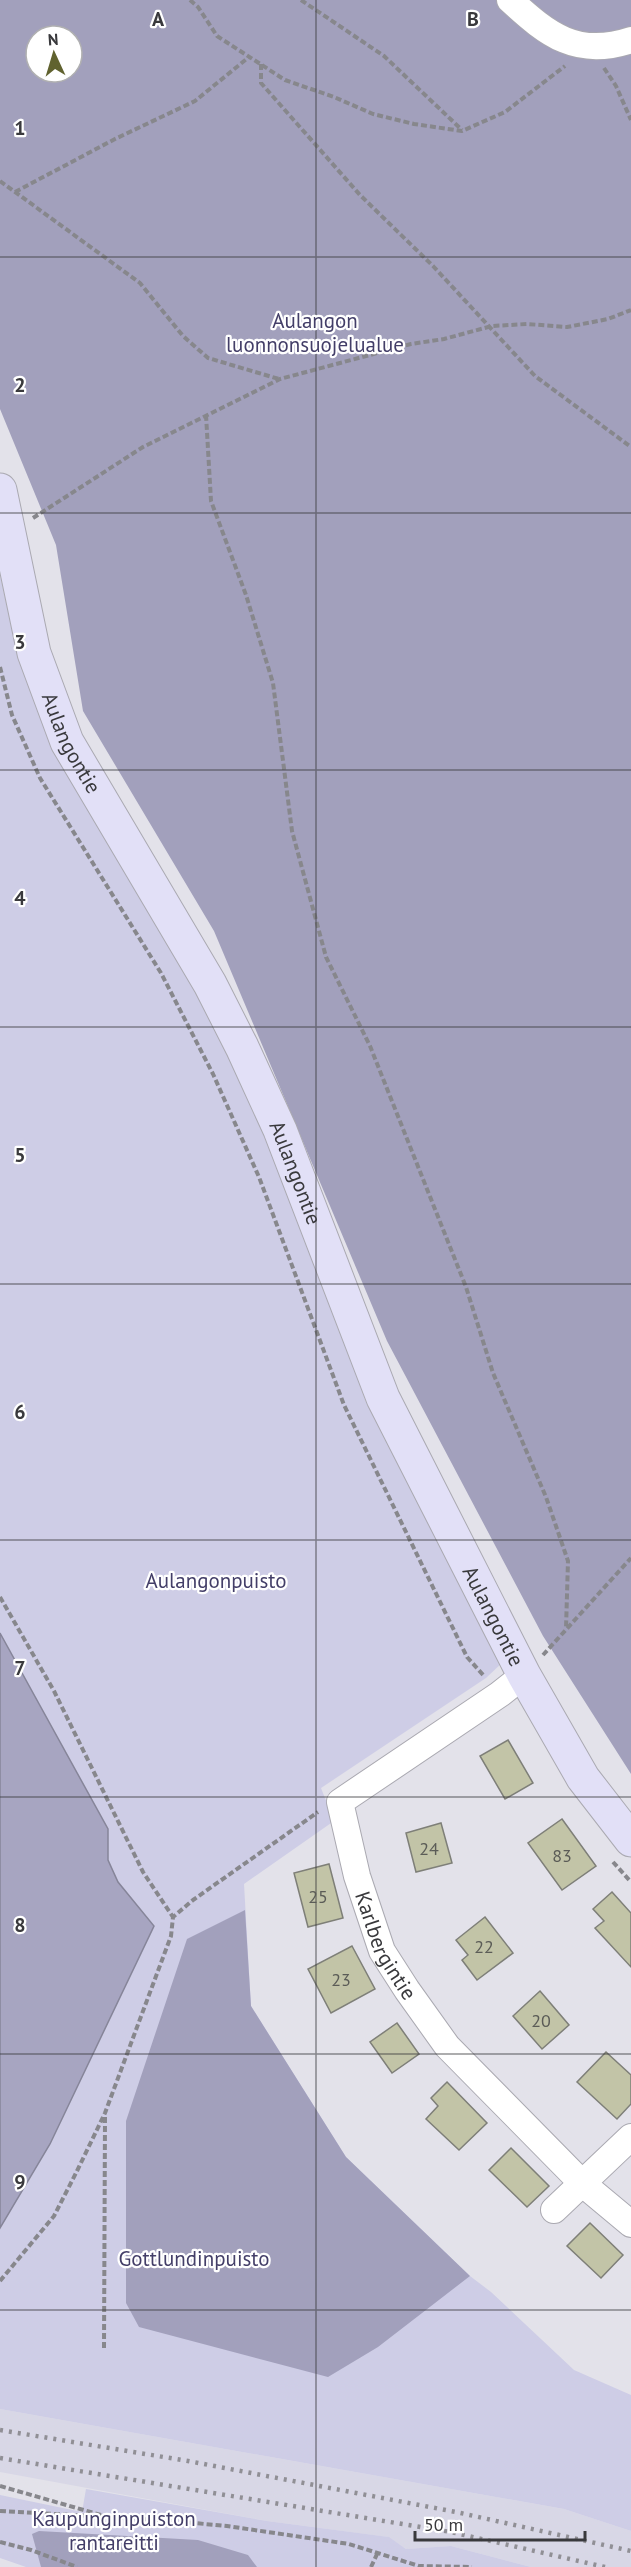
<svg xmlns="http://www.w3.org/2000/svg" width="631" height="2567" viewBox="0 0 631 2567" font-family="'PT Sans',sans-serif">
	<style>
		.built { fill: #d8d7e6 }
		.green { fill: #cecde6 }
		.forest { fill: #a2a0bc; fill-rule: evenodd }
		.water { fill: #a7a5c1; stroke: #868599; stroke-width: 1.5 }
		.building { fill: #c2c4a7; stroke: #7e7f78; stroke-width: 1.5 }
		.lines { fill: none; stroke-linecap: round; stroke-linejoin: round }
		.minor-casing { stroke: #aaa9b1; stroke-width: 28 }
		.secondary-casing { stroke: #aaa9b1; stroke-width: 35 }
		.path { stroke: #87878c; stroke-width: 4; stroke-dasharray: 6 3; stroke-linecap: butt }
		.minor { stroke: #fff; stroke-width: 26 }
		.secondary { stroke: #e2e0f7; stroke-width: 33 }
		.rail { stroke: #908f95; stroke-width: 4.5; stroke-dasharray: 3 6; stroke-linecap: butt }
		.grid { fill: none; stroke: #39393c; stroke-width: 1.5; stroke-opacity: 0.55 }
		.labels { text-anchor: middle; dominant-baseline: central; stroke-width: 4.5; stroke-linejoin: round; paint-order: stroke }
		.number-label { font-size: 18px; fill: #5b5c57 }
		.park-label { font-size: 21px; fill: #433e68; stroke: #fff }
		.street-label { font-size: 21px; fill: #39393c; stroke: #fff }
		.grid-label { font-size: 20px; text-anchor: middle; font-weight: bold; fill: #39393c; stroke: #fff; stroke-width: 4.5; stroke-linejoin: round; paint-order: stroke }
	</style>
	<rect width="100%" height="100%" fill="#e3e2ea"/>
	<path class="built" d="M0,2409L564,2509L631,2531V2567H531L451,2546L406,2549L388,2537L267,2521L0,2472Z"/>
	<g class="green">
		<path d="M0,575L19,661L56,754L220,1033L304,1230L366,1402L503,1662L486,1678L321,1788L334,1821L244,1884L251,2006L346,2157L470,2276L491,2292L574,2370L631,2395V2531L564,2509L0,2409V2228L50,2144L154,1926L118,1882L108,1860V1829L0,1633Z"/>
		<path d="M86,2489L267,2521L389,2537L406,2549L451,2546L531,2567H26L0,2558V2495L82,2512Z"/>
	</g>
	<g class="forest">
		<path d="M0,0H631V1774L543,1636L387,1341L214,931L83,711L56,545L0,409ZM36,36H72V72H36Z"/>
		<path d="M245,1910L251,2006L346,2157L470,2276L378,2347L328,2377L139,2327L126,2303V2121L187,1939Z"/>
		<path d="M39,2531L198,2540L248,2555L257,2567H41L32,2534Z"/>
	</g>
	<path class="water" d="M0,1633L108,1829V1860L118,1882L154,1926L50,2144L0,2228Z"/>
	<g class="building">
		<path d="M508,1740L533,1783L505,1799L480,1756Z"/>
		<path d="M562,1819L596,1866L562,1890L528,1843Z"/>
		<path d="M441,1823L452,1863L416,1872L406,1833Z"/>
		<path d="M329,1864L343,1918L308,1927L294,1873Z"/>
		<path d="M612,1892L631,1913V1967L595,1928L604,1921L593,1909Z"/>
		<path d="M485,1917L513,1953L477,1980L462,1960L468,1955L456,1940Z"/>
		<path d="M352,1946L375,1989L331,2013L308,1969Z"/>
		<path d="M540,1991L569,2025L542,2049L513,2016Z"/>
		<path d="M397,2023L419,2054L392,2073L370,2042Z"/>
		<path d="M606,2052L631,2075V2104L617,2119L577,2082Z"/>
		<path d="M447,2082L487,2123L459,2150L426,2119L438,2106L431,2098Z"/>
		<path d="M511,2148L549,2186L527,2207L489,2170Z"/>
		<path d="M590,2223L623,2255L601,2278L567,2246Z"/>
	</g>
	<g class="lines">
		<g class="minor-casing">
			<g id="minor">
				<path d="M510,0C548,35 577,58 631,40"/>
				<path id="s1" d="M524,1675L500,1694L340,1802L357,1876L382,1951L407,1990L447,2046L583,2184L631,2224"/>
				<path d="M554,2210L631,2137"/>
			</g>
		</g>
		<g class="secondary-casing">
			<g id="secondary">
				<path id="s2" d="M0,490L34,653L67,742L210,984L242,1047L280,1130L383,1398L524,1675L583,1778L631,1840"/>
			</g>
		</g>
		<g class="path">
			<path d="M190,0L198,7L217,36L285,80L334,97L373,114L414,124L462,131L505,112L565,66"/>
			<path d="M301,0L384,56L462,130"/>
			<path d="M261,64V83L360,195L433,266L535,376L631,447"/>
			<path d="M604,68L616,86L631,120"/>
			<path d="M0,181L140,283L183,336L208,358L279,379"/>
			<path d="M15,192L115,139L195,101L249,57"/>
			<path d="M206,415L211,501L246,595L273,683L292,831L326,957L370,1046L466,1287L493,1373L546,1497L568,1561L566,1629"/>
			<path d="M33,518L143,447L280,379L411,344L444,339L492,326L527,324L567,327L608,319L631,310"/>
			<path d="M0,667L12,715L40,778L161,973L213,1074L259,1177L344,1405L467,1657L485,1677"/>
			<path d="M0,1597L54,1691L143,1872L173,1917"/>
			<path d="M543,1655L631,1558"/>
			<path d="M613,1862L631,1882"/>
			<path d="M0,2281L54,2216L77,2171L105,2113L171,1936L173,1917L193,1900L318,1812"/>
			<path d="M104,2348L105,2117"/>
			<path d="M0,2486L101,2515"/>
			<path d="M0,2511L161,2520L227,2526L349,2544L419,2566L472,2567"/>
			<path d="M0,2542L31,2550L77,2567"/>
			<path d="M371,2567L378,2552"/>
		</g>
		<use href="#minor" class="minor"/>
		<use href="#secondary" class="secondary"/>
		<g class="rail">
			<path d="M0,2430L188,2461L456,2512L631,2551"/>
			<path d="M0,2458L451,2532L605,2567"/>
		</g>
	</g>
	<path class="grid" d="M316,0V2567M0,257H631M0,513H631M0,770H631M0,1027H631M0,1284H631M0,1540H631M0,1797H631M0,2054H631M0,2310H631"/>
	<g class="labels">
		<g class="number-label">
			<text x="429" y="1848">24</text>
			<text x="562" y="1855">83</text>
			<text x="318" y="1896">25</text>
			<text x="484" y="1946">22</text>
			<text x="341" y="1979">23</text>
			<text x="541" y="2020">20</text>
		</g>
		<g class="park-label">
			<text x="315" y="320">Aulangon<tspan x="315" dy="24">luonnonsuojelualue</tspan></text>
			<text x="216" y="1580">Aulangonpuisto</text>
			<text x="194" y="2258">Gottlundinpuisto</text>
			<text x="114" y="2518">Kaupunginpuiston<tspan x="114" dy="24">rantareitti</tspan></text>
		</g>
		<g class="street-label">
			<text stroke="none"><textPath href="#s2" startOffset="264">Aulangontie</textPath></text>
			<text stroke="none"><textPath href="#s2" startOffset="750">Aulangontie</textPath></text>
			<text stroke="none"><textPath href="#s2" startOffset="1236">Aulangontie</textPath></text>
			<text stroke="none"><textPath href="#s1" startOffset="375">Karlbergintie</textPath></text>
		</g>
	</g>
	<g class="grid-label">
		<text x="158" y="26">A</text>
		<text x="473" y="26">B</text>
		<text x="20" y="135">1</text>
		<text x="20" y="392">2</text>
		<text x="20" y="649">3</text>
		<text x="20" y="905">4</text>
		<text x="20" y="1162">5</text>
		<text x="20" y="1419">6</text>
		<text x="20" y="1675">7</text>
		<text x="20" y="1932">8</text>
		<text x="20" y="2189">9</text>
	</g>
	<g transform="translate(54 54) rotate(356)"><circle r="28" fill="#ffffff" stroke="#b0b0b1" stroke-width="1.5"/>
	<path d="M0-4.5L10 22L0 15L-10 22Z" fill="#60622f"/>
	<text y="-9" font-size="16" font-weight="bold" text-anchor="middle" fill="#39393c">N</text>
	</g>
	<path d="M415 2531v9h170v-9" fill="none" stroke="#39393c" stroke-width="3"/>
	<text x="424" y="2531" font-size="18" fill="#39393c" stroke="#ffffff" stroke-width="4.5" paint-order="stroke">50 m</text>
</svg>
